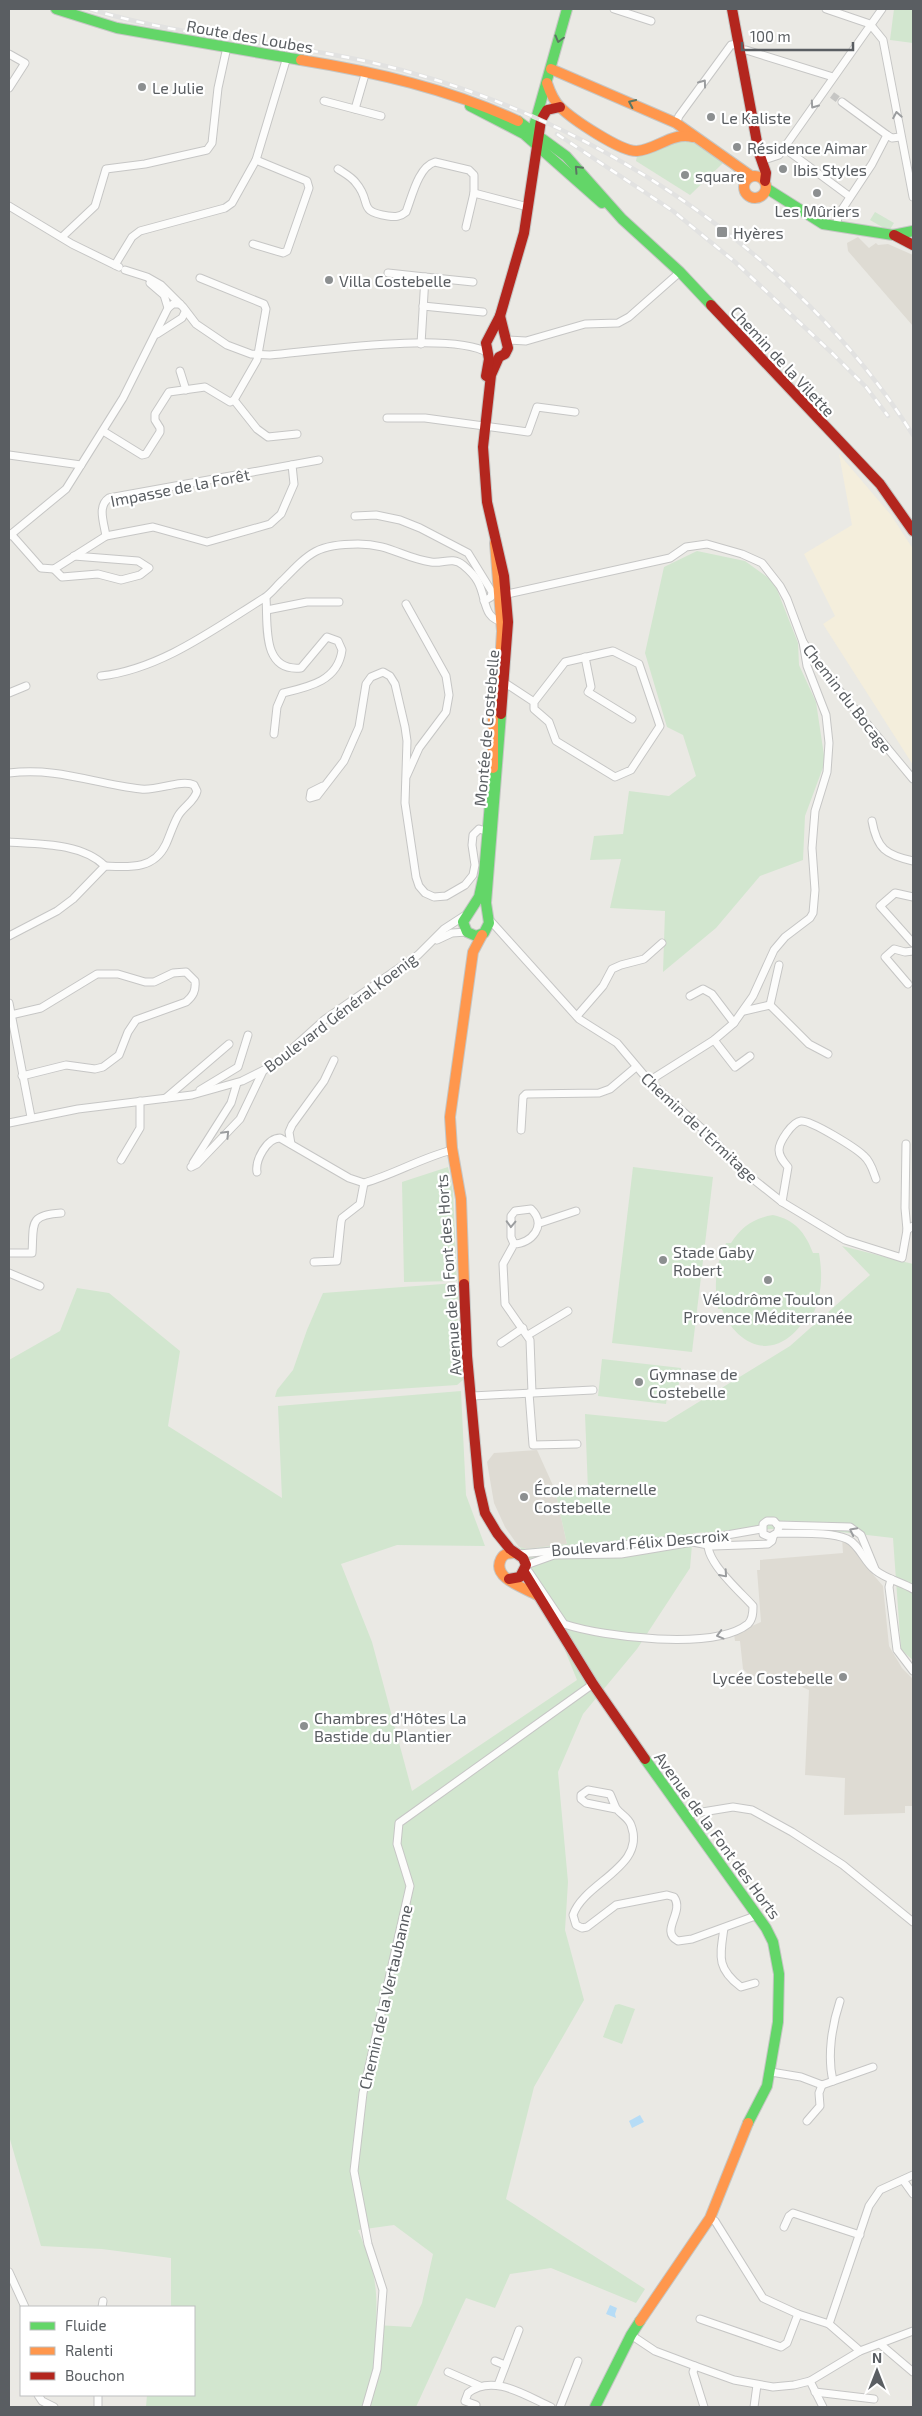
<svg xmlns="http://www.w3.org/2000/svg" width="922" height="2416" viewBox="0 0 922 2416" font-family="'Exo 2',sans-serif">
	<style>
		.commercial { fill: #f4eedc }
		.education { fill: #dedbd3 }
		.green { fill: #d2e6cf; fill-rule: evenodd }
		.water { fill: #b6dcf6 }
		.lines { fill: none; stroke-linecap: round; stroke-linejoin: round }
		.street-tunnel { stroke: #c6c6c4; stroke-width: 7; stroke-dasharray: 7 3.5; stroke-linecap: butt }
		.street-casing { stroke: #c6c6c5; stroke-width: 9 }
		.fast-casing { stroke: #c5c6c4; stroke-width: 12 }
		.slow-casing { stroke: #c5c6c4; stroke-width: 12 }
		.jam-casing { stroke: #c5c6c4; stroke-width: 12 }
		.street { stroke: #fcfcfb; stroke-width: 7 }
		.fast { stroke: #63d668; stroke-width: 10 }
		.slow { stroke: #ff974d; stroke-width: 10 }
		.jam { stroke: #b3261e; stroke-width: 10 }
		.rail-casing { stroke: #e2e2e1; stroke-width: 4.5 }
		.rail { stroke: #fff; stroke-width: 2.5; stroke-dasharray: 8; stroke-linecap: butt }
		.oneway { stroke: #5c7663 }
		.oneway2 { stroke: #9b9d9f }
		.poi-dot { fill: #8c8f90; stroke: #fff; stroke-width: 2 }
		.labels { text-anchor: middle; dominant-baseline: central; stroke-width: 4.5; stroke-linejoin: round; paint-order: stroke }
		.street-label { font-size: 16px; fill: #5a5e62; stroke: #fff }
		.poi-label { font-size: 16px; fill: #5a5e62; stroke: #fff; text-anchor: start }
	</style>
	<rect width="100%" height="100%" fill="#eae9e4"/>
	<path class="commercial" d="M839,454L891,515L913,549V765L823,624L835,616L804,554L852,525Z"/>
	<g class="education">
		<path d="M858,237L869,248L876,243L878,245L888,244L913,255V326L848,251L847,243Z"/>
		<path d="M537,1450L555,1490L567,1544L527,1549L519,1547L505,1527L494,1503L487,1462L494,1453Z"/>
		<path d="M842,1538L853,1544L864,1564L883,1586L889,1646L902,1668L913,1679V1806H905V1813L844,1815L845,1778L805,1775L809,1690L793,1683L792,1678L750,1676L743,1669L740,1641H735L734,1634L761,1622L757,1570H760V1560L843,1553Z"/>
	</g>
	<g class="green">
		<path d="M894,9H913V43L890,40Z"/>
		<path d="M687,138L701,145L723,163L690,195L636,161L637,156Z"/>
		<path d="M875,212L894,223L889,231L870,220Z"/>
		<path d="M697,551L745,561L774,582L798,643L799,665L816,702L825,762L805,816L803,860L760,876L716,928L663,972L665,911L610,908L621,859L590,860L594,836L623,834L629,791L669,796L696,776L683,735L667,727L645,653L664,567Z"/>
		<path d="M448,1167L453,1191L457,1281L404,1282L402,1182Z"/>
		<path d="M633,1167L713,1177L692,1352L612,1343Z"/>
		<path d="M773,1215C795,1220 805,1232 813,1253H819C823,1277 822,1298 810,1320L806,1319C799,1327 793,1336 783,1341C757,1356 731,1334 722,1309H718C714,1286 715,1264 726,1243H731C741,1227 754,1218 773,1215Z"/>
		<path d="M842,1246L913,1264V1660L901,1650L893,1538L841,1532L771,1529L693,1533L690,1568L637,1649L583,1714L558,1772L568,1882L565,1930L584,2000L534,2087L506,2199L645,2289L636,2303L551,2268L510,2274L495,2308L466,2298L416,2407H146L147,2395H194V2307H171V2258L102,2249L41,2246L9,2136V1360L60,1331L77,1288L109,1293L180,1351L168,1426L282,1498L278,1406L461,1391L466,1495L485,1546L397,1545L341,1564L372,1642L412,1791L577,1680L530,1564L520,1547L527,1549L567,1544L555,1490H588L585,1414L666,1422L790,1346L870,1275ZM394,2225L433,2254L422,2303L411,2327L376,2325C378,2284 374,2268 358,2230Z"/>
		<path d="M456,1283L458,1287V1326L463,1380L457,1385L275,1397L277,1390L293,1370L307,1330L323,1293Z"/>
		<path d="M602,1359L681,1368L677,1398L667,1397L666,1404L598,1396Z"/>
		<path d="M619,2004L635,2009L622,2044L603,2037L615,2005Z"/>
	</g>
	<g class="water">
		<path d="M640,2115L644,2122L632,2128L629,2121Z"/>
		<path d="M610,2305L617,2308L615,2314L616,2318L606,2314Z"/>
	</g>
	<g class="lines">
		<path class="street-tunnel" d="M832,95L842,102"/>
		<g class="street-casing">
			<g id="street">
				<path d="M614,9L651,21"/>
				<path d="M826,9L870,24L883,40L913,197"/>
				<path d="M739,51L746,50L833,77"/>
				<path d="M9,54L25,63L9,88"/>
				<path d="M324,101L381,116"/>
				<path d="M842,102L887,135"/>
				<path d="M355,109L366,71"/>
				<path d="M676,123L679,116L731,45L738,44"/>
				<path d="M784,148L849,196"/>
				<path d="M761,161L779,155L882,9"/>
				<path d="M338,169C344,173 352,177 356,183C373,203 356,211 388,216C395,217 400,217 406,212C412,197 418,167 435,162L469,170L474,175V193L466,227"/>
				<path d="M474,193L528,207"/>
				<path d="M9,206L72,244L119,267"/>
				<path d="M836,226L839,214L872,164L887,135L892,138L900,137"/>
				<path d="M62,237L95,206L106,169L145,164L207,150L212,143L218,88L227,47"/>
				<path d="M253,244L283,253L287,251L309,188L307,181L256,160"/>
				<path d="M115,265L132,237L140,231L225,208L232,203L256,160L287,57"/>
				<path d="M125,270L147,277L161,285L183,307L196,324L227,345L251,354L270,355C316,351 452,331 488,353"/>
				<path d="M388,273L425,277L421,344"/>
				<path d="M425,277L473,282"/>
				<path d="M150,283L164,295L168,308"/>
				<path d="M423,306L483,312"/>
				<path d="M157,334L182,318L185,312"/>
				<path d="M507,340L526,341L585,324L618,323L629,317L680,272"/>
				<path d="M180,371L186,390"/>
				<path d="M234,400L257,429L268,437L297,434"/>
				<path d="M387,418H425L528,432L537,407L575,412"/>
				<path d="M103,431L142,455L146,454L160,432V428L155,420V414L169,392L205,387L230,402L234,400L257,360L266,309L264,304L200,278"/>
				<path d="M9,455L81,465"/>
				<path d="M355,516L376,515L400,520L420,528L468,553L492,592L491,597L484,601"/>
				<path d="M11,534L41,568L54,569L106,536L153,527L207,542L270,524L281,514L294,484L292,465"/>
				<path d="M9,536L66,489L123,398L168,308L173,304H180"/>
				<path d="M106,536C104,523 97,506 109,498L319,460"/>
				<path d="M54,569L62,577L98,574L121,580L140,575L149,568L138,561L74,556"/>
				<path d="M503,595L670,558L686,547L707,544L742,554L762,563L780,586L787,599L803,642L824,672L913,779"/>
				<path d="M266,598C268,624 261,672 301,668L327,637L338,641L342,650C338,681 309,687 283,693L277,707L274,734"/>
				<path d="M406,604L446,676L449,695L446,712L419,748L407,775"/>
				<path d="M267,610L307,602H339"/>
				<path d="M585,657L591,687L588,692L632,719"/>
				<path d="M101,676C161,669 214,629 264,598C271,594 277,585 283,580C310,552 318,544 358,544C390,544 403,558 431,562C443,564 452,556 463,565C469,570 475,576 478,582C487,598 482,620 505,622"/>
				<path d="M502,681L534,702L565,662L613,651L639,664L660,726L631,770L615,777L556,741L549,722L534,709V702"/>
				<path d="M9,693L26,686"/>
				<path d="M9,773C59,767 94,784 141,789C158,791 181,779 194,785L197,791C195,801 183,807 178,816C173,825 170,835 166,844C154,870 129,867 105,866L73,899L57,911L9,936"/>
				<path d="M323,786L311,792L310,798L317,796L344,761L359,727L366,684L371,677L383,672L390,676L395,684L405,727L407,741L405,803L416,877L419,886L425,893L434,897L446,896L465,885L473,875L475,865L472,845L473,835L479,829L489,832"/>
				<path d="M872,821C877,849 886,855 913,861"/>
				<path d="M9,842C39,844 82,843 105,866"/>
				<path d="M913,897L895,893L880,906L913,943"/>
				<path d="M488,918L579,1019L617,1043L649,1081L707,1133L743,1171L782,1202L845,1240L902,1258L907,1230L913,1226"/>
				<path d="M437,940L452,933L467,932"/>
				<path d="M908,984L885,957L894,949L905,952L913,951"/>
				<path d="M690,996L703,989L712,994L734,1023"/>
				<path d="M9,1003L31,1117"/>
				<path d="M770,1005L779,965"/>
				<path d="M744,1011L770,1005L809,1044L828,1054"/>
				<path d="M11,1015L41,1008L97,974H118L145,982H154L173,973L186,972L195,981C196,991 193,996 186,1002L136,1020L128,1032L119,1055L103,1067L95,1069L66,1065L22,1076"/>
				<path d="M577,1016L603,986L612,969L621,965L644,959L662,943"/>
				<path d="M714,1040L735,1067L750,1056"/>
				<path d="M649,1081L714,1040L734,1023L753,996L774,950L785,937L810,918L813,913L815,890L812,848L815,811L827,772L829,743L826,715L807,666L803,642"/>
				<path d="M200,1090L238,1067L248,1035"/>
				<path d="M166,1098L229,1044"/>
				<path d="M9,1123L78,1109L192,1095L242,1081L274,1065L324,1020L418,955L444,929L464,916"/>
				<path d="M521,1130L523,1097L526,1094L599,1093L610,1089L636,1067"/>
				<path d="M291,1144L289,1132L292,1125L324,1081L334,1060"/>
				<path d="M906,1144L905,1208L907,1230"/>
				<path d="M121,1160L140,1128V1101"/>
				<path d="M193,1163L231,1103L237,1083"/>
				<path d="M191,1167L197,1164L240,1119L263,1071"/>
				<path d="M257,1172C255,1160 267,1138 280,1138L349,1178L364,1183"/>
				<path d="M782,1202L788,1167C784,1162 779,1157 779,1150C779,1142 792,1122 801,1121C811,1120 856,1148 864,1156C871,1162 873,1171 876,1179"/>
				<path d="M540,1223L576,1211"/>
				<path d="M514,1244L511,1237V1216L515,1211L531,1209C548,1225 531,1244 514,1244L503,1264L505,1304L530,1340L532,1393"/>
				<path d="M9,1253H32C34,1224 28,1215 61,1213"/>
				<path d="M314,1262L337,1261L341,1222L342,1218L360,1204L364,1183C395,1174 421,1158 452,1150"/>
				<path d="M9,1273L40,1286"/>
				<path d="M528,1335L568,1311"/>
				<path d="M501,1343L523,1328"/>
				<path d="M529,1393L533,1445L577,1444"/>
				<path d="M472,1396L593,1390"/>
				<path d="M778,1525L850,1527L861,1535L875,1569"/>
				<path d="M777,1533L779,1527L774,1521H767L763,1524V1534L770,1537L777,1533C796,1534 830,1531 847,1539C859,1544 864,1562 875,1570C886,1579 901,1582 913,1589"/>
				<path d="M519,1554L721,1536L761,1529"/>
				<path d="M526,1565L554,1555L621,1554L693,1542L713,1546L768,1544L772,1541L773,1537"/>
				<path d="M529,1572L564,1624C603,1637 714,1651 748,1624C753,1619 753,1612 753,1606C741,1592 698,1556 710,1537"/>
				<path d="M891,1579L889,1587L897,1650L913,1671"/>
				<path d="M616,1809L586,1803L581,1799V1795L588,1790L610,1794C612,1798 614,1804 616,1808C621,1815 628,1817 631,1825C647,1867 584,1882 573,1915L576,1925L582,1928L587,1927L616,1905L667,1895L674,1897C685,1912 659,1931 678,1941L692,1939L758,1915"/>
				<path d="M684,1815L733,1807L752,1810L792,1832L843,1865L913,1922"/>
				<path d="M724,1928C720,1956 716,1968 741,1987L755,1983"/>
				<path d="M771,2072L801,2077L822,2085L873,2067"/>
				<path d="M833,2081C827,2056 832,2025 840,2001"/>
				<path d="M807,2121L820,2106L819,2093L822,2085"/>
				<path d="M903,2180L913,2194"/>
				<path d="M710,2218L715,2221L763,2298L798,2314L829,2324L860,2351"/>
				<path d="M784,2227L789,2216L793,2213L860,2235"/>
				<path d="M9,2272L25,2307"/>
				<path d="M102,2307L103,2301"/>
				<path d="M700,2319L781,2347L787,2343L798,2314"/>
				<path d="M829,2324L869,2206L880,2190L913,2175"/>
				<path d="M631,2335L655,2351L695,2366L734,2380L773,2387L794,2385L810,2381L860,2351L913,2331"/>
				<path d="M880,2344L913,2372"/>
				<path d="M495,2361L505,2365"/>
				<path d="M695,2366L693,2372L704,2407"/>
				<path d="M448,2372L480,2386"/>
				<path d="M810,2381L823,2407"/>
				<path d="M498,2385L519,2330"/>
				<path d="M815,2392L874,2399"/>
				<path d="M38,2395L42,2401L54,2407"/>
				<path d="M98,2395V2407"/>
				<path d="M476,2405L465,2401L468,2393C493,2373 526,2396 551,2407"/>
				<path d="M366,2407L377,2369L383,2290L368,2244L354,2171L363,2093L410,1886L397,1844L399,1823L593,1684"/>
				<path d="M560,2407L578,2361"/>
				<path d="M754,2407L757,2385"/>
			</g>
		</g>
		<g class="fast-casing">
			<g id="fast">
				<path d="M56,9L117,28L301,60"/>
				<path d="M470,106L524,134L602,203"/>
				<path d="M518,121L566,156L622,219L680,272L711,305"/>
				<path d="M534,126L567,9"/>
				<path d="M766,188L823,224L893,235L913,231"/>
				<path d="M493,768L484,874L479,897L463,922L467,932L476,936L484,933L489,923L486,903L501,714"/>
				<path d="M645,1759L766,1928L773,1942L779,1974L778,2022L767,2086L748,2123"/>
				<path d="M595,2407L631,2335L640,2321"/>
			</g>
		</g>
		<g class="slow-casing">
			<g id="slow">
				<path d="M301,60C375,72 449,89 518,121"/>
				<path d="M551,69L676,123L751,176"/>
				<path d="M547,83C550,92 553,100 560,107C572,119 621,152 637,151C658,149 671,132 693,137"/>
				<circle cx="755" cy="187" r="11"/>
				<path d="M493,768V714L499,680L502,631L495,543"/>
				<path d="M464,1284L461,1199L452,1148L450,1117L473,952L482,935"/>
				<path d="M515,1553C509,1553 504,1553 501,1559C491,1578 525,1588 537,1595"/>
				<path d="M640,2321L710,2218L748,2123"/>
			</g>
		</g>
		<g class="jam-casing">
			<g id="jam">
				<path d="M732,9L759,153L766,173L765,181"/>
				<path d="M894,235L913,245"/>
				<path d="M711,305L880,484L913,531"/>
				<path d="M500,316L508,348L505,354L499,357L491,375L483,447L487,502L504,576L508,622L501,714"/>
				<path d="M486,376L489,359L486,343L500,316L524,233L541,120L547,110L560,107"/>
				<path d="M464,1284L467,1356L479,1487L485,1513L497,1533L510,1549L523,1558L526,1565L520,1577L509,1579"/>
				<path d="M524,1572L593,1684L645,1759"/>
			</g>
		</g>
		<use href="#street" class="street"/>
		<use href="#fast" class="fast"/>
		<use href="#slow" class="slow"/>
		<use href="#jam" class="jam"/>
		<g class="rail-casing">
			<g id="rail">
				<path d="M90,9C180,37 277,41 369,62C583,110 795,248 913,435"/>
				<path d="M557,134L673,211L735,262L832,353L866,387L888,416"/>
			</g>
		</g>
		<use href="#rail" class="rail"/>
	</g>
	<defs><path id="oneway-chevron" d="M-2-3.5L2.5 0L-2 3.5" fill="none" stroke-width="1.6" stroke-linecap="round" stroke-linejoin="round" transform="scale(1.25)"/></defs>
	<g class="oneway">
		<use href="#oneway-chevron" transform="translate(559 39) rotate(105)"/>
		<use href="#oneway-chevron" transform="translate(632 103) rotate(-155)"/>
		<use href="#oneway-chevron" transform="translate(578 169) rotate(-133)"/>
	</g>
	<g class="oneway2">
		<use href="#oneway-chevron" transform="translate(703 83) rotate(-54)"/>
		<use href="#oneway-chevron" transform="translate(814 105) rotate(125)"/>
		<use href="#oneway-chevron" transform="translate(897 115) rotate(-100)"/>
		<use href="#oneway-chevron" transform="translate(226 1134) rotate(-46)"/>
		<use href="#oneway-chevron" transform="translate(511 1224) rotate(92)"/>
		<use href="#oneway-chevron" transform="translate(853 1531) rotate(-153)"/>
		<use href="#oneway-chevron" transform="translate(724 1574) rotate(49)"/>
		<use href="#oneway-chevron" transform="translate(720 1635) rotate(165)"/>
	</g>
	<g class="poi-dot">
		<circle cx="142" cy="87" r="5"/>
		<circle cx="711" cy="117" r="5"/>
		<circle cx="737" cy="147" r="5"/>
		<circle cx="783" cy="169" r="5"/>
		<circle cx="685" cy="175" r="5"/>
		<circle cx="817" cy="193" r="5"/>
		<rect x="716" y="226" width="12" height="12" rx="2.5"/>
		<circle cx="329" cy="280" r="5"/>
		<circle cx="663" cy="1260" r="5"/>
		<circle cx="768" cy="1280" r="5"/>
		<circle cx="639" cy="1382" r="5"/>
		<circle cx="524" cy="1497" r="5"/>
		<circle cx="843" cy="1677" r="5"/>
		<circle cx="304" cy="1726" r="5"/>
	</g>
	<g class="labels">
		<g class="street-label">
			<text transform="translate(250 36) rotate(10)">Route des Loubes</text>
			<text transform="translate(783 361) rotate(47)">Chemin de la Vilette</text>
			<text transform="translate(180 487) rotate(-11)">Impasse de la Forêt</text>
			<text transform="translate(848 698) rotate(52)">Chemin du Bocage</text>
			<text transform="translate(486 728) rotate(-85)">Montée de Costebelle</text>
			<text transform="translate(340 1012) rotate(-37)">Boulevard Général Koenig</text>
			<text transform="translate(700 1127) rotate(43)">Chemin de l'Ermitage</text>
			<text transform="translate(448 1275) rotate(-94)">Avenue de la Font des Horts</text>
			<text transform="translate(640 1542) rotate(-5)">Boulevard Félix Descroix</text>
			<text transform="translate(718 1835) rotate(54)">Avenue de la Font des Horts</text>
			<text transform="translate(385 1997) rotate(-77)">Chemin de la Vertaubanne</text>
		</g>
		<g class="poi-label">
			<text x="152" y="87">Le Julie</text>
			<text x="721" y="117">Le Kaliste</text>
			<text x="747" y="147">Résidence Aimar</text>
			<text x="793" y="169">Ibis Styles</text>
			<text x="695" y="175">square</text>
			<text x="817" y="210" text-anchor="middle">Les Mûriers</text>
			<text x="733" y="232">Hyères</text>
			<text x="339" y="280">Villa Costebelle</text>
			<text x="673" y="1251">Stade Gaby<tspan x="673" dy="18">Robert</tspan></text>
			<text x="768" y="1298" text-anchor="middle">Vélodrôme Toulon<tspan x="768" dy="18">Provence Méditerranée</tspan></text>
			<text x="649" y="1373">Gymnase de<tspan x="649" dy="18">Costebelle</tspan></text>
			<text x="534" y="1488">École maternelle<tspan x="534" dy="18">Costebelle</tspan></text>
			<text x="833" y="1677" text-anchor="end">Lycée Costebelle</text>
			<text x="314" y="1717">Chambres d'Hôtes La<tspan x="314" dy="18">Bastide du Plantier</tspan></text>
		</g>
	</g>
	<rect width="922" height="2416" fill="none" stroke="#5a5e62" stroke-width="20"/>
	<rect x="20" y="2306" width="175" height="90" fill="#ffffff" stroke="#bdbfc0"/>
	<rect x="30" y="2322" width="25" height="8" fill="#63d668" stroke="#bdbfc0"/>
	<text x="65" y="2331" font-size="15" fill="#5a5e62">Fluide</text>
	<rect x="30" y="2347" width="25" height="8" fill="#ff974d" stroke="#bdbfc0"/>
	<text x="65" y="2356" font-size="15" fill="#5a5e62">Ralenti</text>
	<rect x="30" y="2372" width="25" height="8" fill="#b3261e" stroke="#bdbfc0"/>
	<text x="65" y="2381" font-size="15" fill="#5a5e62">Bouchon</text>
	<g transform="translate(877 2371)" stroke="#ffffff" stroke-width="4" paint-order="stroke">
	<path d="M0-4L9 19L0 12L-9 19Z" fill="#5a5e62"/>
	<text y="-8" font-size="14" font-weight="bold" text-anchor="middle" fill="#5a5e62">N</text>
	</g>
	<path d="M742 42v8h111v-8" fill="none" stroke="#5a5e62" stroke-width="2.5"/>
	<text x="750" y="42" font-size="15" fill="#5a5e62" stroke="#ffffff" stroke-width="4" paint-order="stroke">100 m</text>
</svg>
